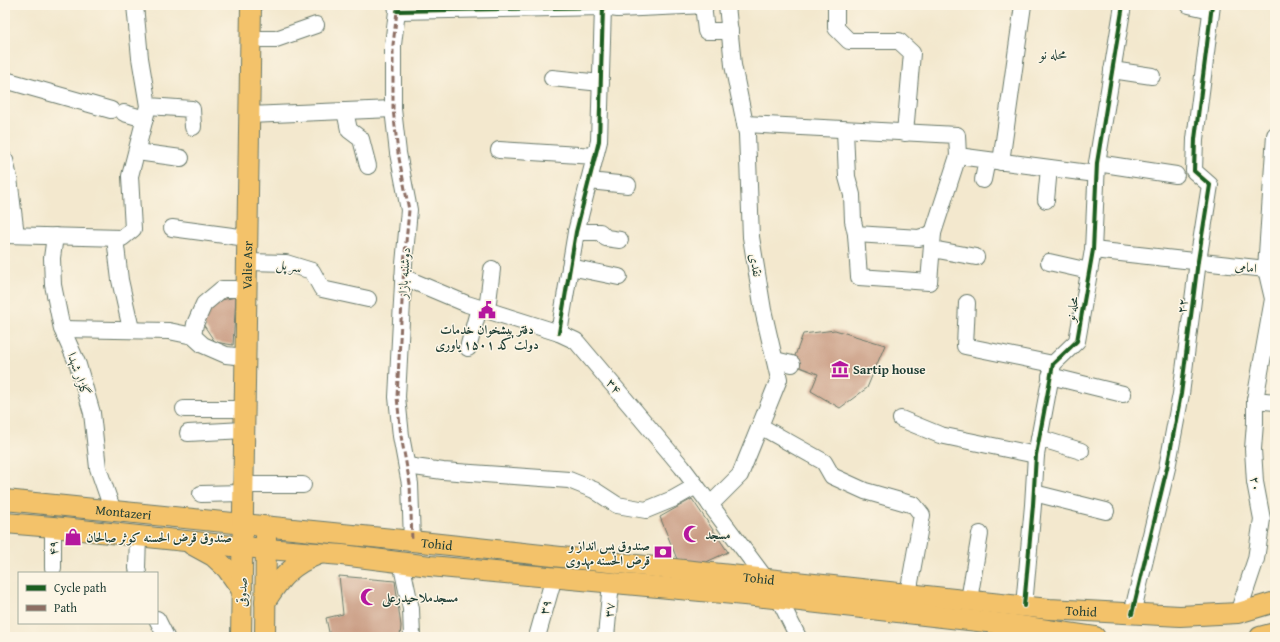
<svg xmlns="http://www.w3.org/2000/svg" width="1280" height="642" viewBox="0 0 1280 642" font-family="'Gentium Book Plus',Amiri,serif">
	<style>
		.building { fill: #ca9e85 }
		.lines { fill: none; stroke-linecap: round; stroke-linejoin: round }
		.minor-casing { stroke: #69796a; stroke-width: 18 }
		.major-casing { stroke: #69796a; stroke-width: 22 }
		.minor { stroke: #fff; stroke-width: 16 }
		.major { stroke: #f3c26a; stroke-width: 20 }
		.quiet { stroke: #8d6e63; stroke-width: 3; stroke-dasharray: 6 3; stroke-linecap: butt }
		.cycleway-casing { stroke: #fcf5e5; stroke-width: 6 }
		.cycleway { stroke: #1b5e20; stroke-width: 4 }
		.labels { text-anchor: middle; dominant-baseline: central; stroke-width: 3; stroke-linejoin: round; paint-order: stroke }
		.street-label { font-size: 13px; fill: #1f3d34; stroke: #fcf5e5 }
		.poi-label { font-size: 13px; font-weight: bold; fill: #1f3d34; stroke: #fcf5e5; text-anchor: start }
		.neighbourhood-label { font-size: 14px; fill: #1f3d34; stroke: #fcf5e5 }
	</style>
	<rect width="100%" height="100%" fill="#fcf5e5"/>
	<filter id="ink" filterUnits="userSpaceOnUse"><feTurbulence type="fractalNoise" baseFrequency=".025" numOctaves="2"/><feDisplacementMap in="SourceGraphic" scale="8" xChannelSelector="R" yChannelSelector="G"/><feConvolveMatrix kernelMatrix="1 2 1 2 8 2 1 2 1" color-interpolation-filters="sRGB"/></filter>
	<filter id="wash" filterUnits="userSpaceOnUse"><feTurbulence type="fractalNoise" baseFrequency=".012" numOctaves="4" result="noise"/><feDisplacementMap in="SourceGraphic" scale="16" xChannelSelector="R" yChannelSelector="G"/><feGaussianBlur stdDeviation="0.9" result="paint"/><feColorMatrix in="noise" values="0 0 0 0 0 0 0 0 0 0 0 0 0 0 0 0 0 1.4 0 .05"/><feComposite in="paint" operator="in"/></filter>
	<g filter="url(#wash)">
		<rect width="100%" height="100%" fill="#f3e8ce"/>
		<g id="blocks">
			<g class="building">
				<path d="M236,297L233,345L215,342L201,321L216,301Z"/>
				<path d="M835,330L885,345L867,388L840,408L811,391L818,374L792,364L803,334Z"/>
				<path d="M692,499L728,552L702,564L677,559L660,517Z"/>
				<path d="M339,576L395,581L401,626L400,637H330L326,618L343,614Z"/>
			</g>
		</g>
	</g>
	<g filter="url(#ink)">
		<use href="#blocks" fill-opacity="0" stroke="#69796a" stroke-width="1"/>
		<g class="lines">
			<g class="minor-casing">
				<g id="minor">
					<path d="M396,5L397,11L393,45V109L398,153L409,210L404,264L397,397L401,436L410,484L412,541"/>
					<path d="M703,5L706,31H730"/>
					<path d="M836,5V28L849,41H899L912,53L905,133"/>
					<path d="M1189,5L1211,10"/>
					<path d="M603,7L618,9L706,5"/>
					<path d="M397,11L603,7L599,141L576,232L559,333"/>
					<path d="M250,39H276L316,25"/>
					<path d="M1112,70L1152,76"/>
					<path d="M552,78L601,83"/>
					<path d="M5,80L111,110"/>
					<path d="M148,106L192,109L193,127"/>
					<path d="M345,111L349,130L361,139L368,166"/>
					<path d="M124,113L145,119"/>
					<path d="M249,115L393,109"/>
					<path d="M745,124L957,135L958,156L1096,174"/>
					<path d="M845,130L847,177L852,195L853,221L856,234L919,238L933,233L958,156"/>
					<path d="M499,150L595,156"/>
					<path d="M137,152L181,158"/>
					<path d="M5,160L9,178L16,235"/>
					<path d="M1001,162L1023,5"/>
					<path d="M1097,163L1176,175"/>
					<path d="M983,180L987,160"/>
					<path d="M589,181L628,185"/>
					<path d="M1046,200L1049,168"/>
					<path d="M172,228L247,238"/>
					<path d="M576,232H600L606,238L620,240"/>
					<path d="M856,234L859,277L929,282L933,233"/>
					<path d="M5,235L122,238L133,229L130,176L148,106L140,58L135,5"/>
					<path d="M55,236L52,258L53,285L62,329L78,365L92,413L98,468L113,511"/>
					<path d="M115,238L120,280L131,329"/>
					<path d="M932,249L976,257"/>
					<path d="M1093,250L1266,269L1275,135"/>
					<path d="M247,262L286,263L312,271L322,289L368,299"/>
					<path d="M1049,262L1089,271"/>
					<path d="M570,267L619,277"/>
					<path d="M1275,270L1266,269L1273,299L1255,400L1275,402"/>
					<path d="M403,277L467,304L559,333L576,341L682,467L765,578"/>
					<path d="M967,303L965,346L1053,364"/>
					<path d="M487,310L492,269"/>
					<path d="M62,329L169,331L193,336L203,345L226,355L245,357"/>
					<path d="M193,336L195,324L204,304L222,289H246"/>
					<path d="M468,348L479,308"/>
					<path d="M775,360L792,364"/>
					<path d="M1050,376L1123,394"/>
					<path d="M184,409H245"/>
					<path d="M901,419L940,435L1036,455"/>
					<path d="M760,426L824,462L832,476L865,491L914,505L922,515L908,594"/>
					<path d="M188,433L244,430"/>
					<path d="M1039,438L1081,451"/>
					<path d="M407,466L443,471L569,480L594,490L617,505L646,510L673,499L696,486"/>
					<path d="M243,485H303"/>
					<path d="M1034,493L1106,511"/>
					<path d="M201,494L243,493"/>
					<path d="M710,505L740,475L779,379L763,310L751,237L747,134L733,65L727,5"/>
					<path d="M53,527V568"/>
					<path d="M138,536L137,568L138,573"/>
					<path d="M401,562L411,609L412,637"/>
					<path d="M779,599L798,637"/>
					<path d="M969,600L980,534"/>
					<path d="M1024,606L1033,505L1036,455L1053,364L1077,341L1093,250L1097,163L1123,5"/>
					<path d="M1238,613L1256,559L1262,519L1255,482L1253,449L1255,423V400"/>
					<path d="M1132,614L1167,468L1181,394L1198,261L1210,185L1194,171L1195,139L1212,5"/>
					<path d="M157,619L166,637"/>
					<path d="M537,637L554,577"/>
					<path d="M606,637L611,583"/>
				</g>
			</g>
			<g class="major-casing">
				<g id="major">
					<path id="s1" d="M5,500L412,541L1049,609L1180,616L1238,613L1275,602"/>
					<path d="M5,523L53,527L242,547L342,555L430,566L755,596L1013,625L1095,637"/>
					<path d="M191,544L213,556L227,569L242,590"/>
					<path d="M265,602C281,577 291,565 319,554"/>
					<path id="s2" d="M241,637L251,5"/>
					<path d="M265,637L266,535"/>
					<path d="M1260,637L1275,633"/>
				</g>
			</g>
			<use href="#minor" class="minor"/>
			<use href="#major" class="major"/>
			<path class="quiet" d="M396,5L397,11L393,45V109L398,153L409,210L404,264L397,397L401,436L410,484L412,541"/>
			<g class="cycleway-casing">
				<g id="cycleway">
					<path d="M397,11L603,7L599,141L576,232L559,333"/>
					<path d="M1024,606L1033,505L1036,455L1053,364L1077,341L1093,250L1097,163L1123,5"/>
					<path d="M1132,614L1167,468L1181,394L1198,261L1210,185L1194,171L1195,139L1212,5"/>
				</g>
			</g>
			<use href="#cycleway" class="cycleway"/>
		</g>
	</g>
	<defs>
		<g id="civic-bare" transform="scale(1.38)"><path d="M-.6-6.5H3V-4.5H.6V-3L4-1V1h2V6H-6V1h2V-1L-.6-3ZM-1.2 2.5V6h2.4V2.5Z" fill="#b5179e" stroke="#fcf5e5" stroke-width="2.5" paint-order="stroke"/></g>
		<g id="museum-bare" transform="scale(1.38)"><path d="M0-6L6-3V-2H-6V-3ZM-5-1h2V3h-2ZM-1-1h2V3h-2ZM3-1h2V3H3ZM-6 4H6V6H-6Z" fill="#b5179e" stroke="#fcf5e5" stroke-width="2.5" paint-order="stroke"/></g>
		<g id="mosque-bare" transform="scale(1.38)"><path d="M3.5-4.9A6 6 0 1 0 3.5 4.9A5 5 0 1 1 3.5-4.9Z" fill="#b5179e" stroke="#fcf5e5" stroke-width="2.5" paint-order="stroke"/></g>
		<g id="shop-bare" transform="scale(1.38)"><path d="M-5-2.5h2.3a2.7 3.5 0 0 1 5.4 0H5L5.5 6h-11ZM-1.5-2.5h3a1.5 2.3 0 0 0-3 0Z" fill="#b5179e" stroke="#fcf5e5" stroke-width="2.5" paint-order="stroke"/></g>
		<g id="bank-bare" transform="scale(1.38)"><path d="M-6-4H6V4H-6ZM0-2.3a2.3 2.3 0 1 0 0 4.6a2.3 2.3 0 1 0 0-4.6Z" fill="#b5179e" stroke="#fcf5e5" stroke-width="2.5" paint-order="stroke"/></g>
	</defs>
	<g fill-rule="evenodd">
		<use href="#civic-bare" x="487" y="310"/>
		<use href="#museum-bare" x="840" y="369"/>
		<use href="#mosque-bare" x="692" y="534"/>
		<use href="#shop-bare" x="73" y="537"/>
		<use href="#bank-bare" x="663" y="552"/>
		<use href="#mosque-bare" x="369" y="597"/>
	</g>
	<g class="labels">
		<g class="street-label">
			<text stroke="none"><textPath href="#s2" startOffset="372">Valie Asr</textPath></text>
			<text transform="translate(756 265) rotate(80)">نقدی</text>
			<text transform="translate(289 266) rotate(11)">سر پل</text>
			<text transform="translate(1246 267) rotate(7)">امامی</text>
			<text transform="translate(404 273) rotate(-86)">دوشنبه بازار</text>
			<text transform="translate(1182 306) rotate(-83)">۲۲</text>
			<text transform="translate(1072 309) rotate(-80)">محله نو</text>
			<text transform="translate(79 374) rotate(71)">گلزار شهدا</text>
			<text transform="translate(614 386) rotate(50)">۳۴</text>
			<text transform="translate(1256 484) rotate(83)">۲۰</text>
			<text stroke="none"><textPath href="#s1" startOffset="119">Montazeri</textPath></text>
			<text stroke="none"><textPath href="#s1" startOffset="434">Tohid</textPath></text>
			<text transform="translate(53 548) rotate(-91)">۴۹</text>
			<text stroke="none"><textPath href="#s1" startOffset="758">Tohid</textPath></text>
			<text transform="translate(242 592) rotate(-89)">صدوقی</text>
			<text transform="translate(545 607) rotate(-75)">۳۹</text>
			<text transform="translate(609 610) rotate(-84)">۳۷</text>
			<text stroke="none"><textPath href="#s1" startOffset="1082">Tohid</textPath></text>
		</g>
		<g class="poi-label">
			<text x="487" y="329" text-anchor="middle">دفتر پیشخوان خدمات<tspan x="487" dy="15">دولت کد ۱۵۰۱ یاوری</tspan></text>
			<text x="853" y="369">Sartip house</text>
			<text x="705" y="534">مسجد</text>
			<text x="86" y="537">صندوق قرض الحسنه کوثر صالحان</text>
			<text x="650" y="545" text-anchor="end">صندوق پس انداز و<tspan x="650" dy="15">قرض الحسنه مهدوی</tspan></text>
			<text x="382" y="597">مسجدملاحیدرعلی</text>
		</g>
		<g class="neighbourhood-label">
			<text x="1053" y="54">محله نو</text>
		</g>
	</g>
	<rect width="1280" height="642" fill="none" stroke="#fcf5e5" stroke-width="20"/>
	<rect x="18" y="572" width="140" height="52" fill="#fcf5e5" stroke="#a4ab9e"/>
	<rect x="26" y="585" width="20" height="6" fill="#1b5e20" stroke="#a4ab9e"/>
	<text x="54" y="592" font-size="12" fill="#1f3d34">Cycle path</text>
	<rect x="26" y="605" width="20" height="6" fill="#8d6e63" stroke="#a4ab9e"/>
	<text x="54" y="612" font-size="12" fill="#1f3d34">Path</text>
</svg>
